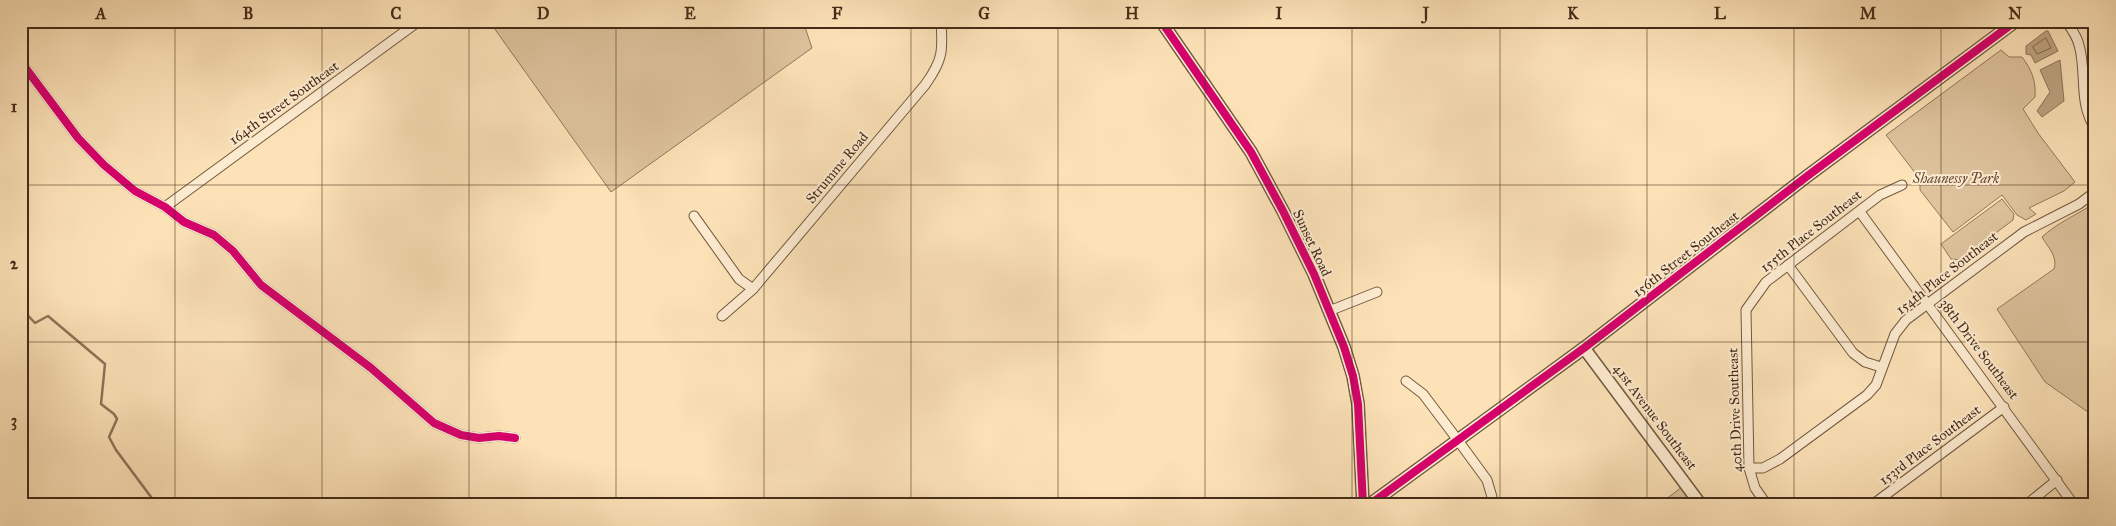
<svg xmlns="http://www.w3.org/2000/svg" width="2116" height="526" viewBox="0 0 2116 526" font-family="'IM FELL Great Primer',serif">
	<style>
		.green { fill: #dec39d; stroke: #91785a }
		.water { fill: #bea482; stroke: #8d7458 }
		.lines { fill: none; stroke-linecap: round; stroke-linejoin: round }
		.shore { stroke: #81684d; stroke-width: 1 }
		.stream { stroke: #8d7458; stroke-width: 2.5 }
		.minor-casing { stroke: #725a40; stroke-width: 11 }
		.tertiary-casing { stroke: #725a40; stroke-width: 14 }
		.minor { stroke: #feecd1; stroke-width: 9 }
		.tertiary { stroke: #feecd1; stroke-width: 11 }
		.cycleway-casing { stroke: #feecd1; stroke-width: 11 }
		.cycleway { stroke: #d6006c; stroke-width: 8 }
		.grid { fill: none; stroke: #442c18; stroke-width: 1; stroke-opacity: 0.55 }
		.labels { text-anchor: middle; dominant-baseline: central; stroke-width: 4; stroke-linejoin: round; paint-order: stroke }
		.street-label { font-size: 14px; fill: #442c18; stroke: #feecd1 }
		.park-label { font-size: 14px; font-style: italic; fill: #634a33; stroke: #feecd1 }
		.neatline { fill: none; stroke: #442c18; stroke-width: 2 }
		.grid-label { font-size: 16px; text-anchor: middle; font-weight: bold; fill: #442c18 }
	</style>
	<rect width="100%" height="100%" fill="#fde2b8"/>
	<filter id="stains"><feTurbulence type="fractalNoise" baseFrequency=".004" numOctaves="4"/><feColorMatrix values="0 0 0 0 .2 0 0 0 0 .09 0 0 0 0 .02 0 0 0 .5 -.17"/></filter>
	<radialGradient id="worn" r=".72"><stop offset=".6" stop-color="#630" stop-opacity="0"/><stop offset="1" stop-color="#630" stop-opacity=".3"/></radialGradient>
	<g class="green">
		<path d="M489,21H803L812,48L611,192Z"/>
		<path d="M2001,50L2009,57H2022C2032,70 2036,81 2035,97L2023,109L2038,133L2075,182L2064,191L2029,208L2036,214L2026,220L2017,215L2002,195L1953,232L1920,190V180L1916,174L1886,135Z"/>
		<path d="M2002,199L2014,214L2013,220L1960,260L1951,259L1941,244Z"/>
		<path d="M2095,203V417L2045,382L1997,309L2054,269C2058,257 2048,247 2042,237C2057,223 2078,214 2095,203Z"/>
		<path d="M1682,487L1695,505H1658Z"/>
	</g>
	<g class="water">
		<path d="M2046,31H2048L2058,51L2035,63L2031,55L2026,54V46Z"/>
		<path d="M2060,60L2064,101L2042,117L2037,111L2050,92L2040,70Z"/>
	</g>
	<g class="lines">
		<path class="shore" d="M2046,38L2051,48L2037,54L2033,47Z"/>
		<path class="stream" d="M21,308L35,323L48,316L105,364L101,404L114,414L117,419L109,437L116,450L157,505"/>
		<g class="minor-casing">
			<g id="minor">
				<path d="M2066,21C2071,28 2077,36 2079,45C2087,72 2078,103 2095,128"/>
				<path d="M21,62L78,138L104,165L135,191L165,207L184,222L214,235L233,251L261,285L371,368L434,423L461,435L479,438L499,436L515,438"/>
				<path d="M165,207L419,21"/>
				<path d="M1860,212L2074,505"/>
				<path d="M694,216L739,279L753,289"/>
				<path d="M1788,265L1853,353L1865,362L1881,367"/>
				<path d="M1329,311L1377,292"/>
				<path d="M722,316L753,289L925,85C943,60 943,51 941,21"/>
				<path d="M1406,381L1423,394L1457,439L1487,480L1492,497"/>
				<path d="M1749,468H1763L1780,459L1867,395L1876,385L1895,334L1906,320L2024,232L2079,204L2095,192"/>
				<path d="M1767,505L1755,488L1749,468L1746,310L1766,282L1880,195L1902,185"/>
				<path d="M1872,505L2004,407"/>
				<path d="M2026,505L2057,480"/>
			</g>
		</g>
		<g class="tertiary-casing">
			<g id="tertiary">
				<path d="M1161,21L1251,152L1283,211L1314,274L1344,347L1353,376L1358,404L1363,505"/>
				<path d="M1584,348L1701,505"/>
				<path d="M1369,505L1584,348L1810,174L2016,21"/>
			</g>
		</g>
		<use href="#minor" class="minor"/>
		<use href="#tertiary" class="tertiary"/>
		<g class="cycleway-casing">
			<g id="cycleway">
				<path d="M1161,21L1251,152L1283,211L1314,274L1344,347L1353,376L1358,404L1363,505"/>
				<path d="M21,62L78,138L104,165L135,191L165,207L184,222L214,235L233,251L261,285L371,368L434,423L461,435L479,438L499,436L515,438"/>
				<path d="M1369,505L1584,348L1810,174L2016,21"/>
			</g>
		</g>
		<use href="#cycleway" class="cycleway"/>
	</g>
	<path class="grid" d="M175,21V505M322,21V505M469,21V505M616,21V505M764,21V505M911,21V505M1058,21V505M1205,21V505M1352,21V505M1500,21V505M1647,21V505M1794,21V505M1941,21V505M21,185H2095M21,342H2095"/>
	<g class="labels">
		<g class="street-label">
			<text transform="translate(284 103) rotate(-36)">164th Street Southeast</text>
			<text transform="translate(837 168) rotate(-50)">Strumme Road</text>
			<text transform="translate(1811 231) rotate(-38)">155th Place Southeast</text>
			<text transform="translate(1312 243) rotate(65)">Sunset Road</text>
			<text transform="translate(1686 254) rotate(-38)">156th Street Southeast</text>
			<text transform="translate(1947 273) rotate(-38)">154th Place Southeast</text>
			<text transform="translate(1979 349) rotate(53)">38th Drive Southeast</text>
			<text transform="translate(1735 410) rotate(-92)">40th Drive Southeast</text>
			<text transform="translate(1655 417) rotate(53)">41st Avenue Southeast</text>
			<text transform="translate(1930 445) rotate(-37)">153rd Place Southeast</text>
		</g>
		<g class="park-label">
			<text x="1956" y="178">Shaunessy Park</text>
		</g>
	</g>
	<rect width="2116" height="526" fill="none" stroke="#fde2b8" stroke-width="55"/>
	<rect x="28" y="28" width="2060" height="470" class="neatline"/>
	<g class="grid-label">
		<text x="101" y="19">A</text>
		<text x="248" y="19">B</text>
		<text x="396" y="19">C</text>
		<text x="543" y="19">D</text>
		<text x="690" y="19">E</text>
		<text x="837" y="19">F</text>
		<text x="984" y="19">G</text>
		<text x="1132" y="19">H</text>
		<text x="1279" y="19">I</text>
		<text x="1426" y="19">J</text>
		<text x="1573" y="19">K</text>
		<text x="1720" y="19">L</text>
		<text x="1868" y="19">M</text>
		<text x="2015" y="19">N</text>
		<text x="14" y="112">1</text>
		<text x="14" y="269">2</text>
		<text x="14" y="426">3</text>
	</g>
	<rect width="100%" height="100%" filter="url(#stains)"/>
	<rect width="100%" height="100%" fill="url(#worn)"/>
</svg>
